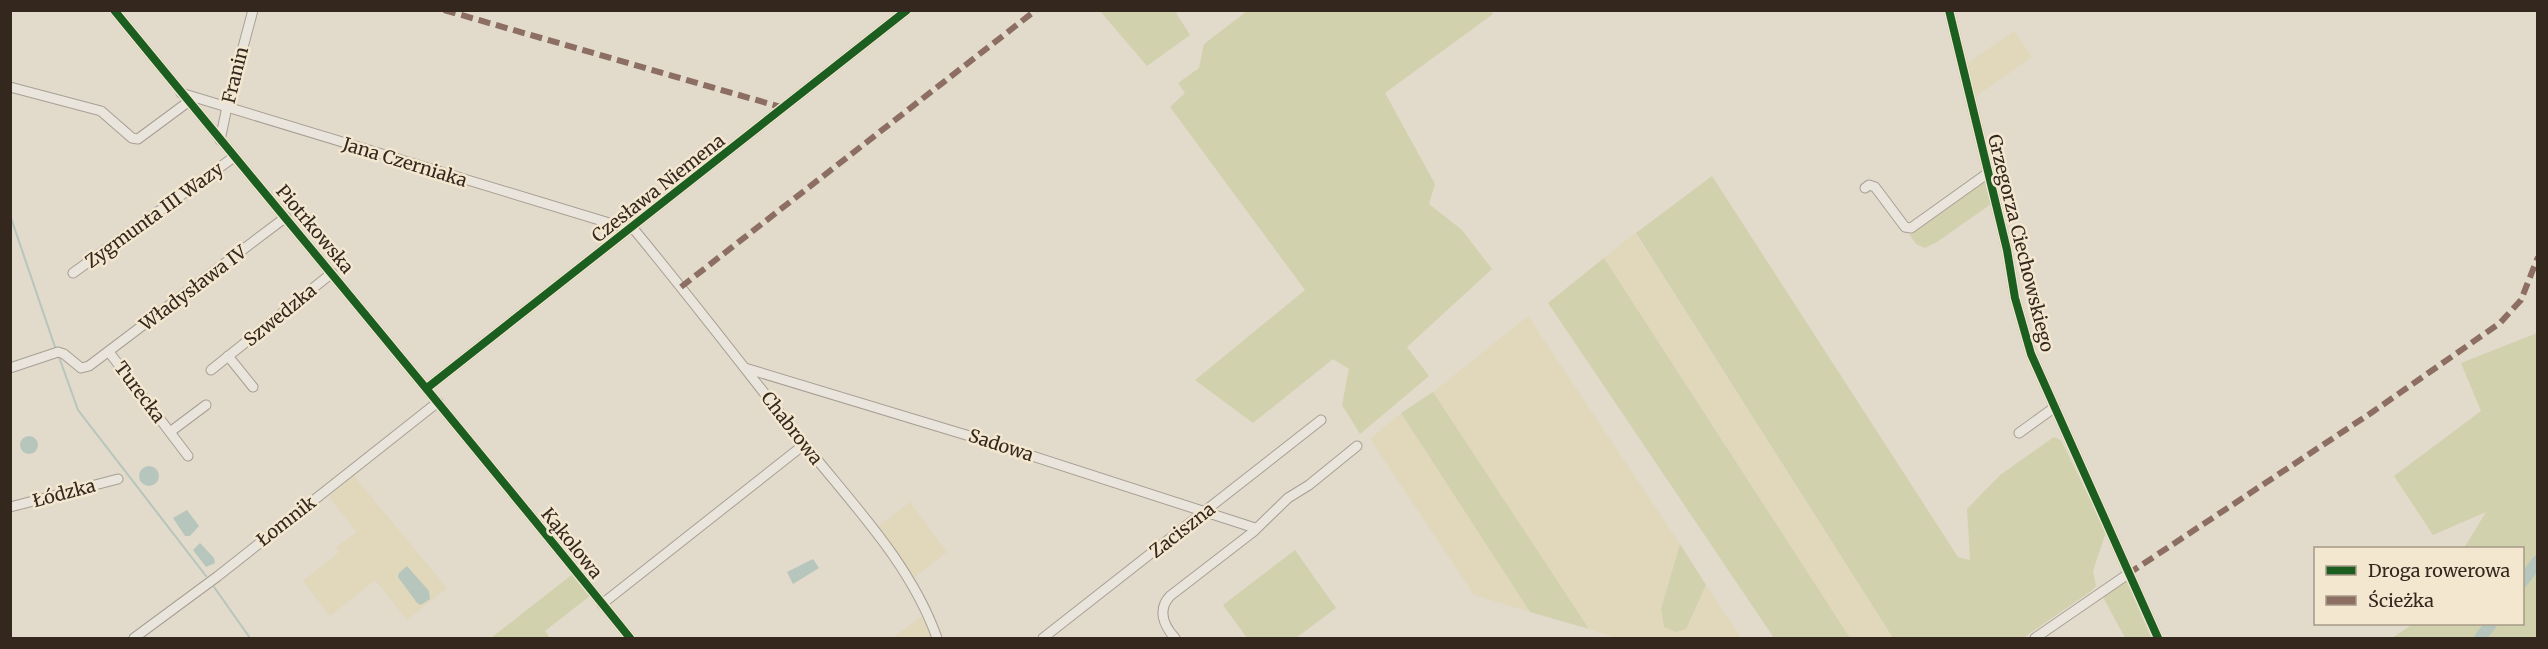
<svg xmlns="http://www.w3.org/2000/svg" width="2548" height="649" viewBox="0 0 2548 649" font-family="Merriweather,serif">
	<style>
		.farmland { fill: #e1d8bc }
		.green { fill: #d2d1ae }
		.water { fill: #b6c6bc }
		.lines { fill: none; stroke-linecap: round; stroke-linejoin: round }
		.stream { stroke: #b6c6bc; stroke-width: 2 }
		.river { stroke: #b6c6bc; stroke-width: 12 }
		.minor-casing { stroke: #a79f94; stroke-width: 11 }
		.minor { stroke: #eae5dc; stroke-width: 9 }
		.quiet { stroke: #8d6e63; stroke-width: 6; stroke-dasharray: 12 6; stroke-linecap: butt }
		.cycleway-casing { stroke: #f3e7d0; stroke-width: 11 }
		.cycleway { stroke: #1b5e20; stroke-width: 8 }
		.labels { text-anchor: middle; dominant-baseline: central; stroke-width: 5; stroke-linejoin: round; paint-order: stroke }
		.street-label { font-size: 18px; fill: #34271d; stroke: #f3e7d0 }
	</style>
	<rect width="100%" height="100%" fill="#e2dacb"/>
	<g class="farmland">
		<path d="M2014,31L2032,57L1974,98L1966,64Z"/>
		<path d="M1635,233L1893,638H1850L1604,258Z"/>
		<path d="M1528,316L1680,544L1661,609L1686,629L1706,585L1741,638H1616L1589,629L1433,392Z"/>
		<path d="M1401,413L1530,612L1474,595L1370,439Z"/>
		<path d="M353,475L447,588L407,620L375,580L330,616L303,581L339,552L336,547L357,532L329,497Z"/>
		<path d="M910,502L947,552L915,577L877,527Z"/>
		<path d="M925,614L934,638H892Z"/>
	</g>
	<g class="green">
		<path d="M1100,11H1179L1176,13L1190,35L1147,66Z"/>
		<path d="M1491,11L1493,14L1385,93L1435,184L1429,204L1462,230L1492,269L1407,347L1429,376L1360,434L1342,405L1349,369L1333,359L1253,423L1195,380L1305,290L1170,107L1185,93L1178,83L1199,68L1204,44L1247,11Z"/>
		<path d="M1712,176L1958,557L1970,560L1967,509L2000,475L2054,437L2061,440L2106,532L2093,571L2096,586L2090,592L2023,638H1893L1636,233Z"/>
		<path d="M1984,180L1991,204L1937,242L1925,248L1916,244L1910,235Z"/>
		<path d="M1604,258L1850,638H1774L1548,303Z"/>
		<path d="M2537,333V638H2392L2410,626L2409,624H2522V548H2464L2486,512L2433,535L2394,476L2481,411L2461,363Z"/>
		<path d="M1433,392L1589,629L1530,612L1401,413Z"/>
		<path d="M1680,544L1706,585L1686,629L1676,632L1664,627L1661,609Z"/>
		<path d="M1295,550L1336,608L1296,638H1247L1223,605Z"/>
		<path d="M574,573L591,595L545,631L550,638H491Z"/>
		<path d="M2126,580L2151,638H2125L2103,597Z"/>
	</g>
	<g class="water">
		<circle cx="29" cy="445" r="9"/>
		<circle cx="149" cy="476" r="10"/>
		<path d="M187,510L199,526L190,536H185L173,518Z"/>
		<path d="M200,543L214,558L215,563L206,567L193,550Z"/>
		<path d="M813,559L819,568L793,584L787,572Z"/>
		<path d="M407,566L429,591L430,599L421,605L417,603L398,577L399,573Z"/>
	</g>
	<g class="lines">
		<g class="stream">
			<path d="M10,215L55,347"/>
			<path d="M59,357L78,410L206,576"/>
			<path d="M214,587L250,638"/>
		</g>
		<g class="river">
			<path d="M2522,582L2538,561"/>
			<path d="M2480,638L2491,624"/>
		</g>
		<g class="minor-casing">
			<g id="minor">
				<path d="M114,10C286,220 460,427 630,638"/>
				<path d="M1949,10L2007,250L2015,298L2031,354L2158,638"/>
				<path d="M10,87L101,111L132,138L138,139L188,102"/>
				<path d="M181,93L629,229"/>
				<path d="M220,140L227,107L253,10"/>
				<path d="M1865,188L1869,185L1875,187L1905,227L1911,228L1988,173"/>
				<path d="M632,227C690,297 745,369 802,441C851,503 910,562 937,638"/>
				<path d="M73,273L234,157"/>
				<path d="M109,352L188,456"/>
				<path d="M228,356L253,387"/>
				<path d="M10,368L58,352L64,354L81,368L89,366L286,217"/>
				<path d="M745,368L986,441L1255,528"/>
				<path d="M211,370L332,273"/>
				<path d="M427,388L907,10"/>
				<path d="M170,432L206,405"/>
				<path d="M2019,433L2055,407"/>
				<path d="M10,507L118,479"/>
				<path d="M602,604L801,447L802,441"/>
				<path d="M134,638L218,576L438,402"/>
				<path d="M1043,638L1321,420"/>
				<path d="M1175,638C1164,626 1157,610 1170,596L1253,532L1288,498L1309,485L1357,446"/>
				<path d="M2035,638L2128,574"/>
			</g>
		</g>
		<use href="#minor" class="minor"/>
		<g class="quiet">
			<path d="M444,10L784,108"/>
			<path d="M681,287L1036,10"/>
			<path d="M2128,574L2371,413L2500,323L2521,300L2538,257"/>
		</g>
		<g class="cycleway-casing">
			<g id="cycleway">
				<path d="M114,10C286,220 460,427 630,638"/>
				<path d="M1949,10L2007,250L2015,298L2031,354L2158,638"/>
				<path d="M427,388L907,10"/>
			</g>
		</g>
		<use href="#cycleway" class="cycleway"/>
	</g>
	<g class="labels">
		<g class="street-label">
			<text transform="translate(235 75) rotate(-76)">Franin</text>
			<text transform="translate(405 162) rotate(17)">Jana Czerniaka</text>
			<text transform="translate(658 188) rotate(-38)">Czesława Niemena</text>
			<text transform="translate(154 215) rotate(-36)">Zygmunta III Wazy</text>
			<text transform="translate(315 229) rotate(50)">Piotrkowska</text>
			<text transform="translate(2021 243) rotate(76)">Grzegorza Ciechowskiego</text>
			<text transform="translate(193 288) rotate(-37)">Władysława IV</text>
			<text transform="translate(280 315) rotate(-39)">Szwedzka</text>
			<text transform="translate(140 392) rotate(53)">Turecka</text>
			<text transform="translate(792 428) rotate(52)">Chabrowa</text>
			<text transform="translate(1001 445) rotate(18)">Sadowa</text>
			<text transform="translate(64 493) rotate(-15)">Łódzka</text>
			<text transform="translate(286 521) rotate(-38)">Łomnik</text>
			<text transform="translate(1182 530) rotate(-38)">Zaciszna</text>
			<text transform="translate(572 543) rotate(51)">Kąkolowa</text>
		</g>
	</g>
	<rect width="2548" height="649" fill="none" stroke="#34271d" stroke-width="24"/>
	<rect x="2314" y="547" width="210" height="78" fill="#f3e7d0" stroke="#a79a88" stroke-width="1.5"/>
	<rect x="2326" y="566" width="30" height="9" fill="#1b5e20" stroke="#a79a88" stroke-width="1.5"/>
	<text x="2368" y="577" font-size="18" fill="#34271d">Droga rowerowa</text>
	<rect x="2326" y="596" width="30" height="9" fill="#8d6e63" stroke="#a79a88" stroke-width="1.5"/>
	<text x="2368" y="607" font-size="18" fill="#34271d">Ścieżka</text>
</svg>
